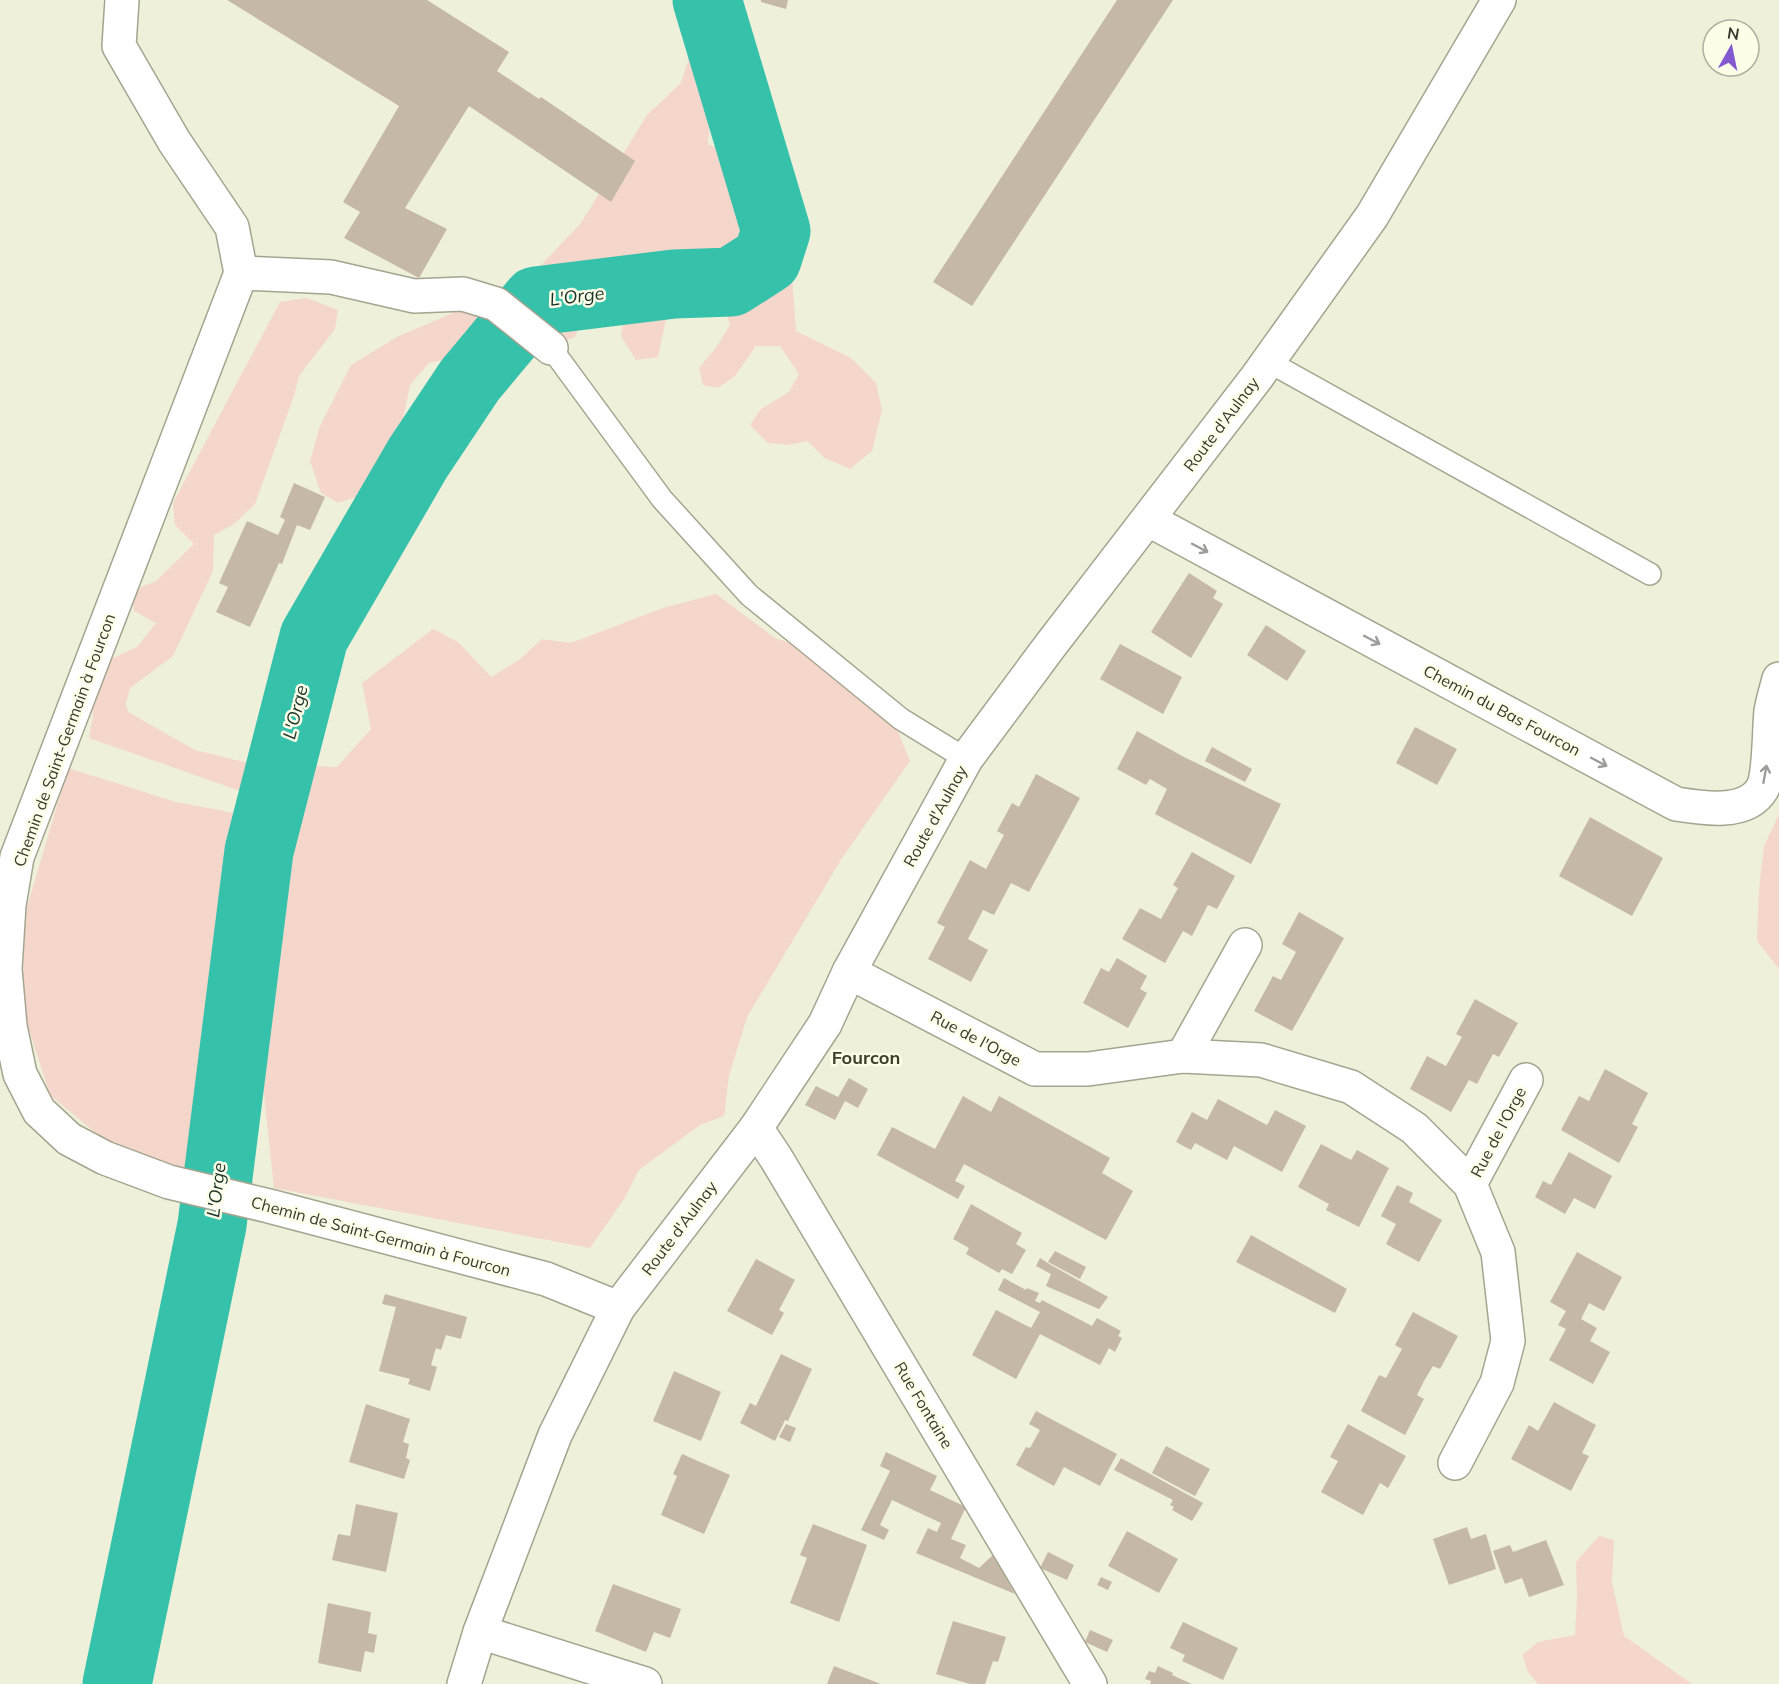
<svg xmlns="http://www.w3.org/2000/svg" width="1779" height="1684" viewBox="0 0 1779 1684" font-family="Mulish,sans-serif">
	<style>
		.green { fill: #f4d6cb }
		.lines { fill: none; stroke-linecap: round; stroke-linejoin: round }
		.river { stroke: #36c1ab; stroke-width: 69 }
		.building { fill: #c6b8a6 }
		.service-casing { stroke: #a4a590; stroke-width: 24 }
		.minor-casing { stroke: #a4a590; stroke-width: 36 }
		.service { stroke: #fff; stroke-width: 21 }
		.minor { stroke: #fff; stroke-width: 33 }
		.oneway { stroke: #9c9c98 }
		.labels { text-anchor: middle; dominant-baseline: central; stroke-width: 5; stroke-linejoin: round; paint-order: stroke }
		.street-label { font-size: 16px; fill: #383930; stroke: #fcfee7 }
		.water-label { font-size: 18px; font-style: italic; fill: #182f2a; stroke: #fcfee7 }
		.neighbourhood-label { font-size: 18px; font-weight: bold; fill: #3d3e2c; stroke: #fcfee7 }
	</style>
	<rect width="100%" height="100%" fill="#eef0da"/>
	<g class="green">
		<path d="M711,55L721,68L711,100L708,144L731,154L744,189L752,223L791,263L796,331L851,358L876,383L882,410L872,451L850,469L825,458L807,441L788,445L768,443L750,425L761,409L789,392L799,374L780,346H756L735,376L718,388L703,385L699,368L715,349L730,325L724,307L701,300L669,305L658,357L636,360L621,336L626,308L638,285L636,270L619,263L598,278L575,337L558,343L531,335L501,347L429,363L410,385L401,430L371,492L338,503L321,493L310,461L320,426L351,365L397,337L525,282L581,223L647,115L681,83L689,58Z"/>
		<path d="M307,298L338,310L335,329L299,376L294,396L255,504L234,524L214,535L213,571L173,656L130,688L126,703L128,712L195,750L248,763L337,767L371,729L362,683L433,629L458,642L491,677L519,660L542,639L571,643L663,608L716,594L775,638L815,652L894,722L910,761L842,858L747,1017L729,1076L724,1116L700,1125L639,1170L624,1199L590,1248L274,1188L256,1020L293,857L292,809L89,738L93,716L91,687L111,659L137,647L156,623L134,611L132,591L156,581L194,544L175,525L173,503L280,302Z"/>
		<path d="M68,768L176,802L272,820L224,999L215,1184L133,1164L50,1095L22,1007L25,914Z"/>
		<path d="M1779,814V969L1757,941L1759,889L1764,846Z"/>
		<path d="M1599,1536L1614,1540L1612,1582L1624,1636L1692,1684H1538L1528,1672L1522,1655L1538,1642L1575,1635L1577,1597L1576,1562Z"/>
	</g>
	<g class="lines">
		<path class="river" d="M117,1684L212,1225L259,851L314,637L418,458L470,380L536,301L674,284L731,282L767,259L776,231L707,0"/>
	</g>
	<g class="building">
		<path d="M227,0H427L509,52L497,71L539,99L541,97L635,161L611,202L469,106L405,208L447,229L419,278L344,238L360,212L343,202L399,106Z"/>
		<path d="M761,0H788L786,9L761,2Z"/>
		<path d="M1117,0H1173L972,306L933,282Z"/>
		<path d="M294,483L325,497L310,530L297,525L282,564L279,563L250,627L216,612L228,587L219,583L247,521L278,535L285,520L280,517Z"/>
		<path d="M1189,573L1217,591L1213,598L1223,604L1191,658L1151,632Z"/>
		<path d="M1266,625L1306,651L1287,681L1247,655Z"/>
		<path d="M1120,644L1182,677L1163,714L1100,679Z"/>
		<path d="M1415,727L1457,749L1437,785L1396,763Z"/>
		<path d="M1137,731L1184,757L1281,804L1251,864L1155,814L1167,789L1150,779L1146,785L1117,769Z"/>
		<path d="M1212,747L1252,769L1245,782L1205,761Z"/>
		<path d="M1036,774L1080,798L1029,892L1011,883L994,915L983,910L968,939L988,950L971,982L928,959L945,927L937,923L970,860L986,869L1004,835L997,831L1004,818L1012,803L1019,807Z"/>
		<path d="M1590,817L1663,858L1632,916L1559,876Z"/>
		<path d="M1192,852L1235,876L1217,909L1208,905L1192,936L1183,931L1165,963L1122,939L1140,908L1161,919L1178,888L1173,885Z"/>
		<path d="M1299,912L1344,938L1292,1031L1254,1011L1273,976L1281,980L1296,952L1282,944Z"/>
		<path d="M1117,958L1147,976L1140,989L1147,993L1128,1028L1083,1003L1101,968L1109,972Z"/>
		<path d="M1475,999L1518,1023L1499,1057L1493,1054L1477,1084L1469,1080L1451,1112L1410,1089L1427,1056L1446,1066L1462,1037L1456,1034Z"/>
		<path d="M1605,1069L1648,1093L1632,1124L1638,1127L1619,1163L1561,1130L1579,1096L1589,1101Z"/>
		<path d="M849,1078L868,1089L858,1108L845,1101L835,1120L805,1105L816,1086L838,1097Z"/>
		<path d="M963,1096L991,1112L999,1096L1110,1158L1102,1173L1133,1191L1106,1240L964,1164L955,1181L965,1186L958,1199L877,1155L892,1127L935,1149Z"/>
		<path d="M1218,1099L1267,1125L1275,1110L1306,1126L1282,1172L1234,1146L1227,1160L1195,1143L1191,1150L1176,1142L1192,1112L1207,1120Z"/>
		<path d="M1321,1144L1351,1160L1357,1150L1389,1168L1359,1227L1326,1210L1329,1204L1298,1187Z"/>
		<path d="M1569,1152L1612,1176L1595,1209L1574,1198L1565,1214L1535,1197L1543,1181L1551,1185Z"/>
		<path d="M1397,1185L1413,1193L1409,1202L1442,1220L1419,1262L1386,1244L1396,1224L1381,1216Z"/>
		<path d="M971,1204L1022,1233L1016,1244L1026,1250L1012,1274L1002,1269L999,1273L966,1254L969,1248L953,1239Z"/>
		<path d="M1251,1235L1347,1289L1335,1313L1236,1262Z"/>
		<path d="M1055,1251L1086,1267L1080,1279L1048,1262Z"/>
		<path d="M1577,1252L1622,1277L1604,1311L1589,1303L1581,1319L1597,1328L1590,1341L1610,1352L1593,1384L1549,1360L1566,1329L1558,1325L1566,1311L1550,1302Z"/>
		<path d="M1040,1258L1051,1265L1108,1297L1099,1309L1046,1286L1051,1274L1036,1266Z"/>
		<path d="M756,1259L795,1280L779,1310L784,1313L772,1335L727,1311Z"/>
		<path d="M1004,1278L1026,1290L1027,1288L1039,1293L1035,1301L1040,1303L1042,1300L1092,1326L1097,1318L1121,1331L1118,1336L1122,1338L1115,1352L1109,1348L1100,1365L1040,1334L1016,1379L972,1355L996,1310L1031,1328L1040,1312L998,1290Z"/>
		<path d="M385,1294L467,1317L461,1339L446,1335L441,1350L436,1348L431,1365L437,1367L430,1391L408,1384L410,1379L379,1371L396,1307L382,1304Z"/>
		<path d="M1413,1312L1458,1336L1440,1369L1433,1366L1424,1381L1417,1395L1424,1399L1405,1435L1361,1411L1379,1375L1386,1378L1402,1349L1395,1345Z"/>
		<path d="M781,1354L812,1369L788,1421L785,1420L775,1441L740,1423L750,1403L756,1406Z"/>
		<path d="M674,1371L721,1392L701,1441L653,1421Z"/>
		<path d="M1554,1402L1596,1425L1582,1453L1589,1456L1571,1491L1511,1459L1529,1425L1538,1431Z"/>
		<path d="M366,1404L410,1419L403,1442L409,1444L406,1458L410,1460L404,1479L349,1462Z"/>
		<path d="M1036,1411L1117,1454L1100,1486L1064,1467L1054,1486L1016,1465L1026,1447L1030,1448L1040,1430L1029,1424Z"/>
		<path d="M786,1424L796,1428L790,1442L779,1437Z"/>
		<path d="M1348,1424L1406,1456L1388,1488L1380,1483L1363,1515L1321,1492L1338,1461L1330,1457Z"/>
		<path d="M1166,1446L1210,1469L1195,1496L1152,1473Z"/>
		<path d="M886,1452L937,1476L930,1490L966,1507L951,1539L966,1545L960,1558L979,1568L993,1555L1015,1594L916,1553L928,1528L937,1532L941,1523L892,1500L880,1525L889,1530L884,1540L861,1530L890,1471L880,1466Z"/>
		<path d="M682,1454L730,1475L704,1534L661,1515L677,1476L673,1474Z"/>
		<path d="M1121,1458L1203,1503L1192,1521L1172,1510L1174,1507L1170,1505L1173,1500L1114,1470Z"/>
		<path d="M356,1504L398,1513L386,1572L332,1560L338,1534L350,1536Z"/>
		<path d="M813,1524L867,1545L839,1622L790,1603L807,1558L800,1555Z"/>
		<path d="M1467,1527L1471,1539L1486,1534L1496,1569L1449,1585L1433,1539Z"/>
		<path d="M1127,1531L1178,1559L1159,1593L1108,1566Z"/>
		<path d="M1546,1540L1564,1585L1529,1597L1522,1578L1505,1584L1493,1551L1510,1545L1513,1552Z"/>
		<path d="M1048,1552L1074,1565L1067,1580L1040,1568Z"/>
		<path d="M1101,1577L1112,1582L1108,1590L1097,1585Z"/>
		<path d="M613,1584L681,1609L670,1638L654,1632L646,1652L595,1631Z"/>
		<path d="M328,1603L371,1612L368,1633L377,1635L374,1653L365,1651L361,1672L318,1663Z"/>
		<path d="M953,1621L1006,1637L998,1662L993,1661L985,1684H970L936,1674Z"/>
		<path d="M1183,1622L1238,1648L1223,1680L1182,1661L1185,1655L1170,1648Z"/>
		<path d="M1090,1630L1113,1640L1107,1652L1085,1642Z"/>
		<path d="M834,1666L881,1684H827Z"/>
		<path d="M1158,1666L1173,1673L1172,1675L1192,1684H1150L1151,1681L1145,1679L1149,1671L1155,1673Z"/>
	</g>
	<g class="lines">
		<g class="service-casing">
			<g id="service">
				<path d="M551,348L662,499L749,595L901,719L966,759"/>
				<path d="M1269,362L1650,574"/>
			</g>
		</g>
		<g class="minor-casing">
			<g id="minor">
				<path d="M122,0L119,46L174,141L232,227L241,273L17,857L9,905L5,969L10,1026L20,1074L39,1111L69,1139L105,1158L169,1182L269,1206L546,1279L618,1308"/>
				<path d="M241,273L331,277L414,296L463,294L496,304L551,348"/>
				<path d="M1149,520L1676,804C1701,808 1746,816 1762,789C1770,776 1769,728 1771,711C1773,700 1776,690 1779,679"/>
				<path d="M849,972L1035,1069H1088L1183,1056L1261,1060L1351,1087L1414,1128L1470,1184L1498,1252L1508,1341L1497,1383L1455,1463"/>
				<path d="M1183,1056L1245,945"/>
				<path d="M756,1128L776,1158L1090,1684"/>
				<path d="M1470,1184L1526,1080"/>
				<path d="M480,1632L645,1684"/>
				<path d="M464,1684L480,1632L555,1435L618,1308L756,1128L825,1024L849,972L966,759L1050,646L1257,377L1372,216L1499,0"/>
			</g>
		</g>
		<use href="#service" class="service"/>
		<use href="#minor" class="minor"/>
	</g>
	<defs><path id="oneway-shaft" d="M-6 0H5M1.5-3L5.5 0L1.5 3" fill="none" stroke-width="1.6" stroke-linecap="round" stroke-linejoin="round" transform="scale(1.5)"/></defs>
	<g class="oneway">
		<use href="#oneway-shaft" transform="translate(1200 548) rotate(28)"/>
		<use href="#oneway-shaft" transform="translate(1372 640) rotate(28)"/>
		<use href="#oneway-shaft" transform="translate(1599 762) rotate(28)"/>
		<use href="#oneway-shaft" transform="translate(1765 774) rotate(-80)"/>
	</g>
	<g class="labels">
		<g class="street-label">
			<text transform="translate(1221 424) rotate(-53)">Route d'Aulnay</text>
			<text transform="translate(1502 710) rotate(28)">Chemin du Bas Fourcon</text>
			<text transform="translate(64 740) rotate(-70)">Chemin de Saint-Germain à Fourcon</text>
			<text transform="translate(935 816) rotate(-61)">Route d'Aulnay</text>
			<text transform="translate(976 1038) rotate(28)">Rue de l'Orge</text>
			<text transform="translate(1498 1132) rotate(-62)">Rue de l'Orge</text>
			<text transform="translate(679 1228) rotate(-53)">Route d'Aulnay</text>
			<text transform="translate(381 1236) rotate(15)">Chemin de Saint-Germain à Fourcon</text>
			<text transform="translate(924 1405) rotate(59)">Rue Fontaine</text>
		</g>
		<g class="water-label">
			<text transform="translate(577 296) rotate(-7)">L'Orge</text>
			<text transform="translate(295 712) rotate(-76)">L'Orge</text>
			<text transform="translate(216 1190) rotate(-83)">L'Orge</text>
		</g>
		<g class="neighbourhood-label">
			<text x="866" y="1057">Fourcon</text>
		</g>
	</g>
	<g transform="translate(1731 48) rotate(9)"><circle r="28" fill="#fcfee7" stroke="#aeaf9e" stroke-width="1.5"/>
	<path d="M0-4.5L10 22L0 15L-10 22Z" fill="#8359d2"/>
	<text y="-9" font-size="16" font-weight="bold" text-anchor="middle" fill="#383930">N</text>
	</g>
</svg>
